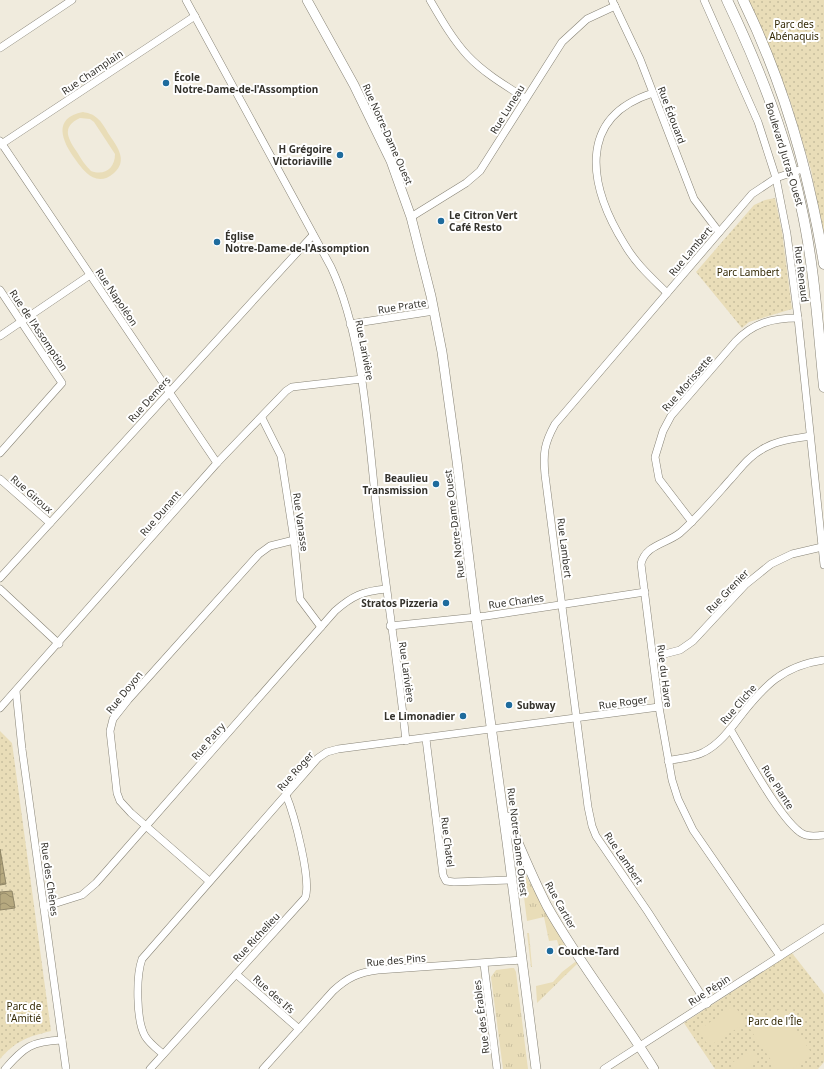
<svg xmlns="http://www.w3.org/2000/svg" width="824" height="1069" viewBox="0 0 824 1069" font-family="'Noto Sans',sans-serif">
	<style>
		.grass { fill: url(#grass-tufts) }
		.park { fill: url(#park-dots) }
		.pitch { fill: #e9ddb8; fill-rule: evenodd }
		.water { fill: url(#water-waves); stroke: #8f8566 }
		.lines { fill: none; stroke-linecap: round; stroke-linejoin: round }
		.minor-casing { stroke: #878376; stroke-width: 8 }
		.tertiary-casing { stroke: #878376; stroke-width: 10 }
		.secondary-casing { stroke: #878376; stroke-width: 11 }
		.minor { stroke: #fff; stroke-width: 7 }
		.tertiary { stroke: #fff; stroke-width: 9 }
		.secondary { stroke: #fff; stroke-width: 10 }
		.poi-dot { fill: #1e6b9d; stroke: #fff; stroke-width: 1.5 }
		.labels { text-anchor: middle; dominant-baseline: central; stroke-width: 4; stroke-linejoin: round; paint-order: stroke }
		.park-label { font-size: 10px; fill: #342a06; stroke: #fff }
		.street-label { font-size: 10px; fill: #34322c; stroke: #fff }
		.poi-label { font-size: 10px; font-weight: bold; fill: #34322c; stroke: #fff; text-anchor: start }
	</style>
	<defs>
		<pattern id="grass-tufts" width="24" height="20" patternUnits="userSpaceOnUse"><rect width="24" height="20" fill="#e9ddb8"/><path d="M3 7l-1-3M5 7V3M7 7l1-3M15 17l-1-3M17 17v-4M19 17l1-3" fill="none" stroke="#c8be9e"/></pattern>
		<pattern id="park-dots" width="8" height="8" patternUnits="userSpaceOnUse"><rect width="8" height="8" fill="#e9ddb8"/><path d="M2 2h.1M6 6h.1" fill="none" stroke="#c8be9e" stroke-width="1.8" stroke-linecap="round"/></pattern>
		<pattern id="water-waves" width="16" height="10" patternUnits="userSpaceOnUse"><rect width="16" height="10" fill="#b6a97f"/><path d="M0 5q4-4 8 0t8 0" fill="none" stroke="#958a68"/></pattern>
	</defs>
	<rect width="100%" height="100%" fill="#f0ebdd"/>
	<g class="grass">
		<path d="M520,865L568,951L562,958L557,940L549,941L544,917L527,921Z"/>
		<path d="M527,933H529L532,967H531Z"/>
		<path d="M575,962L578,963L537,1003L536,986L553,982L562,972Z"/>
		<path d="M511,968H514L516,972L528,1069H503L491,977L496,970Z"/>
	</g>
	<g class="park">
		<path d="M748,0H824V237L811,170L789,97Z"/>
		<path d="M775,198L782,232L792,309L749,322L742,328L696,272L754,205L765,200Z"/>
		<path d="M0,731L12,743L51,1031C27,1037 17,1040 0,1059Z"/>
		<path d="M792,953L824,994V1062L818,1069H715L684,1023Z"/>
	</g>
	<g class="pitch">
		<path d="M83,112C88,113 93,114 97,118C102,122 105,128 108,133C116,145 129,160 114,173C97,188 84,172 75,159C62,141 52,118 83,112ZM80,118L90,119L94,122L115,154C115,169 104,176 91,171C85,165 81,159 77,152C69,140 60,127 80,118Z"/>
		<path d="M732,1007L736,1008L745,1020L744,1024L711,1045H708L699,1032L700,1029Z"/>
		<path d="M781,1008L813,1055L792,1069H777L750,1029Z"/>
		<path d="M752,1050L758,1061L745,1069H733L730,1064Z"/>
	</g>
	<g class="water">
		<path d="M0,849L6,884L0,885Z"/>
		<path d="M12,891L15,908L0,910V892Z"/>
	</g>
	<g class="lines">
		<g class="minor-casing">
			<g id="minor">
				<path d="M186,0L331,267C364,337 368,436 377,513C386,589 398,665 406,741"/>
				<path d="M430,0C441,19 453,40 468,56C484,73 506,86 525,98"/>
				<path d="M612,0L640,59L694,199L719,232"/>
				<path d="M704,0L758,122L776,178L787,234L798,318L824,565"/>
				<path d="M0,48L72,0"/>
				<path d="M653,93C574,118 590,189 625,245C636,264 652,278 667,293"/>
				<path d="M0,141L217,463"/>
				<path d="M0,145L195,16"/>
				<path d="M411,217L466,183L480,171L562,42L587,19L615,6"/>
				<path d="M0,290L62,383L0,453"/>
				<path d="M350,324L434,311"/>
				<path d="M0,336L90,275"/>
				<path d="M262,418L281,456L294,540L300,599L321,627"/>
				<path d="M0,479L50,523"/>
				<path d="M692,522L659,479L655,457L663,431L671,416L735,342C753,323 772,318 798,318"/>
				<path d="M0,578L313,235"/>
				<path d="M0,589L59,644"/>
				<path d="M390,626L486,616L645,592"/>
				<path d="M653,657L680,650L693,641L745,585L771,564L792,554L822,547"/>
				<path d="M16,691L22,749L66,1069"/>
				<path d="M0,708L217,463L286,391L292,387L362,379"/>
				<path d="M730,729C744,752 782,823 803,834C809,837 817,836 824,835"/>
				<path d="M426,739L443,875L446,881L454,882L512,880"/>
				<path d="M668,761C679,758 693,758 704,752C718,745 729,731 739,718C764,686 782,666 824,660"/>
				<path d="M209,881L131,813L120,801L117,793L110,731L113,719L128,700L259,554L270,546L294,540"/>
				<path d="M44,907L82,895L96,883L335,611C352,596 363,591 386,589"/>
				<path d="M780,956L693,830L678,799L672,780L659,707L641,564C645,545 666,544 680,533C698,517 714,498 730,480C740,469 748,457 761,450C776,440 794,439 810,436"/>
				<path d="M484,964L497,1069"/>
				<path d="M236,974L299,1029"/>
				<path d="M707,1004L648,912L596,836L592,826L588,807L545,475C543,453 544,444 555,424L752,194L776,178L805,168"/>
				<path d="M163,1054C157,1049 149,1043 145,1036C136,1020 136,976 142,959L318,758L327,752L338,749L659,707"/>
				<path d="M5,1069C24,1047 32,1041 62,1040"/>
				<path d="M150,1069L305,898C312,881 294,814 286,795"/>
				<path d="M263,1069L333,991C347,978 359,972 378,970L522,960"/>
				<path d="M604,1069L824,928"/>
			</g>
		</g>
		<g class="tertiary-casing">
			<g id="tertiary">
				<path d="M307,0L354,85L391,161L411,217L431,296L442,352L457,461L476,617L507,842L536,1069"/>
				<path d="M507,817C520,847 532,877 547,906C579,963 620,1014 654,1069"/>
			</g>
		</g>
		<g class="secondary-casing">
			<g id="secondary">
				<path d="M727,0C758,65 786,135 801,206C814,263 818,328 824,387"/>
				<path d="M743,0C784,84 809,172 824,264"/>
			</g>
		</g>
		<use href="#minor" class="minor"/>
		<use href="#tertiary" class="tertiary"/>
		<use href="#secondary" class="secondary"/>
	</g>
	<g class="poi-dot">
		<circle cx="166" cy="83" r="4"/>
		<circle cx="340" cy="155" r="4"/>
		<circle cx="441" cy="221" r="4"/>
		<circle cx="217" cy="242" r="4"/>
		<circle cx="436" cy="484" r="4"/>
		<circle cx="446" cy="603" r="4"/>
		<circle cx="509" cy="705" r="4"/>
		<circle cx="463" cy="716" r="4"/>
		<circle cx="550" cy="951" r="4"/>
	</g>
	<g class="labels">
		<g class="park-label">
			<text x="794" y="24">Parc des<tspan x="794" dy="12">Abénaquis</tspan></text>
			<text x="748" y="272">Parc Lambert</text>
			<text x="24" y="1006">Parc de<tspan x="24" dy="12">l'Amitié</tspan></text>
			<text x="775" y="1021">Parc de l'Île</text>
		</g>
		<g class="street-label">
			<text transform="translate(92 72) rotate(-34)">Rue Champlain</text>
			<text transform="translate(507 109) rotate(-58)">Rue Luneau</text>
			<text transform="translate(672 115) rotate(69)">Rue Édouard</text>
			<text transform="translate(388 134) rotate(66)">Rue Notre-Dame Ouest</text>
			<text transform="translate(785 154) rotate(73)">Boulevard Jutras Ouest</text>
			<text transform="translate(690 251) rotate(-50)">Rue Lambert</text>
			<text transform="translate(802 274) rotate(83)">Rue Renaud</text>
			<text transform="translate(117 297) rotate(56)">Rue Napoléon</text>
			<text transform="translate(402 306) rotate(-9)">Rue Pratte</text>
			<text transform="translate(39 330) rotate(56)">Rue de l'Assomption</text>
			<text transform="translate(365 350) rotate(79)">Rue Larivière</text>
			<text transform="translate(687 383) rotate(-49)">Rue Morissette</text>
			<text transform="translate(149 399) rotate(-48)">Rue Demers</text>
			<text transform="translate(32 494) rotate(41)">Rue Giroux</text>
			<text transform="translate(160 513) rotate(-49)">Rue Dunant</text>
			<text transform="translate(301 522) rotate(82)">Rue Vanasse</text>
			<text transform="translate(454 524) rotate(-97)">Rue Notre-Dame Ouest</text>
			<text transform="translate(565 548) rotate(83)">Rue Lambert</text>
			<text transform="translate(727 591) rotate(-46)">Rue Grenier</text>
			<text transform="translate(516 601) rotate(-8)">Rue Charles</text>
			<text transform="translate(407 672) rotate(82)">Rue Larivière</text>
			<text transform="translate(665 676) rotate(83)">Rue du Havre</text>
			<text transform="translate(124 692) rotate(-51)">Rue Doyon</text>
			<text transform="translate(623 702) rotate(-8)">Rue Roger</text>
			<text transform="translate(738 704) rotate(-49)">Rue Cliche</text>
			<text transform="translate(208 741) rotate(-49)">Rue Patry</text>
			<text transform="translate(295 771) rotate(-48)">Rue Roger</text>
			<text transform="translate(778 787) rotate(57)">Rue Plante</text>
			<text transform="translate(448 842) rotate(83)">Rue Chatel</text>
			<text transform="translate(518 842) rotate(83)">Rue Notre-Dame Ouest</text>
			<text transform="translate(624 858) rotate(56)">Rue Lambert</text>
			<text transform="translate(50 879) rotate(82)">Rue des Chênes</text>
			<text transform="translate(561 905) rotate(61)">Rue Cartier</text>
			<text transform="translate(256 937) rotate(-47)">Rue Richelieu</text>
			<text transform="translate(396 960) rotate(-5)">Rue des Pins</text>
			<text transform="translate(709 990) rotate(-33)">Rue Pépin</text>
			<text transform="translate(274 994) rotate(42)">Rue des Ifs</text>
			<text transform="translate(481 1017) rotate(-97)">Rue des Érables</text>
		</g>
		<g class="poi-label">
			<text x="174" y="77">École<tspan x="174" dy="12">Notre-Dame-de-l'Assomption</tspan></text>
			<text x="332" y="149" text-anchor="end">H Grégoire<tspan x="332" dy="12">Victoriaville</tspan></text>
			<text x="449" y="215">Le Citron Vert<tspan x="449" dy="12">Café Resto</tspan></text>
			<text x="225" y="236">Église<tspan x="225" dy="12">Notre-Dame-de-l'Assomption</tspan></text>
			<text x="428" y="478" text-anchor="end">Beaulieu<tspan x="428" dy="12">Transmission</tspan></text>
			<text x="438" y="603" text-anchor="end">Stratos Pizzeria</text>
			<text x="517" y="705">Subway</text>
			<text x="455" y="716" text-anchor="end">Le Limonadier</text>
			<text x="558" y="951">Couche-Tard</text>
		</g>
	</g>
</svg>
